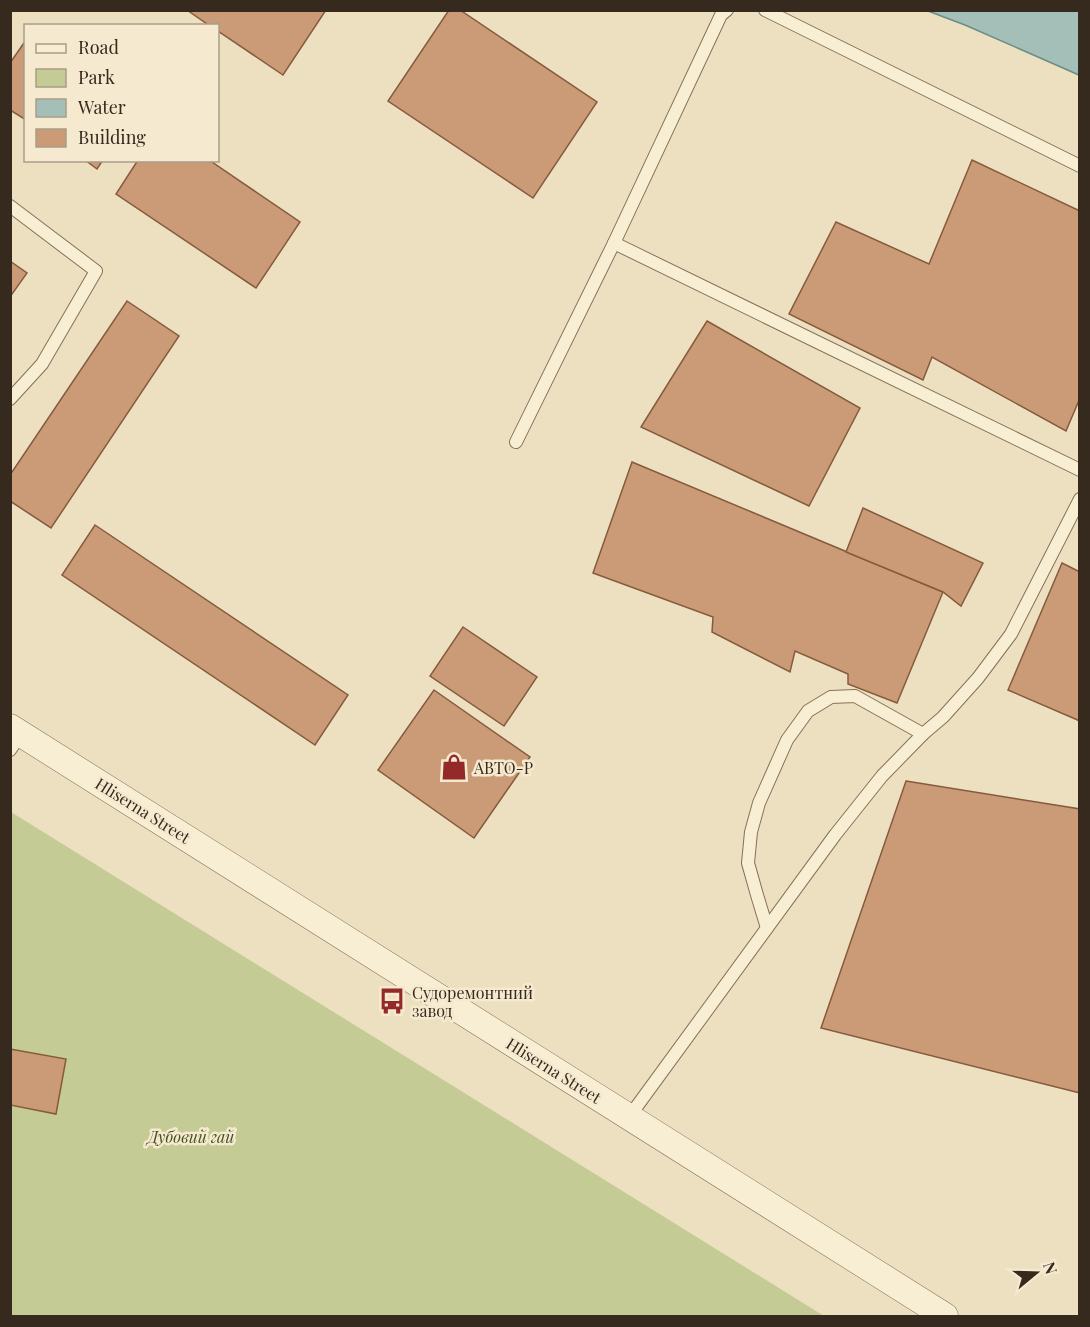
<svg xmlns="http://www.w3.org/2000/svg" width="1090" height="1327" viewBox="0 0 1090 1327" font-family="'Playfair Display',serif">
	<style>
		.green { fill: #c4cb94 }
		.water { fill: #a3bfb7; stroke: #6a8d85; stroke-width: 1.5 }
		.building { fill: #cb9a76; stroke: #855b3e; stroke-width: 1.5 }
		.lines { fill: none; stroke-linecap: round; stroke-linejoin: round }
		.lane-casing { stroke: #867158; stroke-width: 14 }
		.street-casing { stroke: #867158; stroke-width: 27 }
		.lane { stroke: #f8eed3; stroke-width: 12 }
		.street { stroke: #f8eed3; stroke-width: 26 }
		.labels { text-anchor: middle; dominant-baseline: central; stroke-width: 5; stroke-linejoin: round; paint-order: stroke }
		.poi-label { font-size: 16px; fill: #36291d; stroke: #f5eacf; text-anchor: start }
		.street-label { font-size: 16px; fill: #36291d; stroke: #f5eacf }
		.park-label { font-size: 16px; font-style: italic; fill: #455223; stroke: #f5eacf }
	</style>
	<rect width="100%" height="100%" fill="#ede0c0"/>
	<path class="green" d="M11,812L824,1316H11Z"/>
	<path class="water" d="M928,11H1079V75L965,25Z"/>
	<g class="building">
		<path d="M187,10H326L283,75L218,31V26H210Z"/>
		<path d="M449,10H460L597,102L533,198L388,101Z"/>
		<path d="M26,40V120L10,110V63Z"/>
		<path d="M85,160H103L97,169Z"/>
		<path d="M138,160H209L300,222L256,288L116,194Z"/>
		<path d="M972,160L1080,211V398L1066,431L932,357L923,380L789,314L836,222L929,264Z"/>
		<path d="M10,261L27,273L10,297Z"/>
		<path d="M127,301L179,336L51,528L10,501V475Z"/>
		<path d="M707,321L860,408L809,506L641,427Z"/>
		<path d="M632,462L943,592L897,703L848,684V674L795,651L790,672L712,632L713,617L593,573Z"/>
		<path d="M863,508L983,563L961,606L943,592L846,552Z"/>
		<path d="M95,525L348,695L315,745L62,575Z"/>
		<path d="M1062,563L1080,572V721L1008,690Z"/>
		<path d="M463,627L537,677L504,726L430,676Z"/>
		<path d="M434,690L530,757L474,838L378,770Z"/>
		<path d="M906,781L1080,809V1093L821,1028Z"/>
		<path d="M10,1049L66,1059L56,1114L10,1105Z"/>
	</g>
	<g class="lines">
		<g class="lane-casing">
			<g id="lane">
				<path d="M765,10L1080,166"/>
				<path d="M10,206L96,271L42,364L10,399"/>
				<path d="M614,243L1080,470"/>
				<path d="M516,442L614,243L721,15L727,10"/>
				<path d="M10,750L21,734"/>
				<path d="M767,928L757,895L748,863L751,832L759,803L787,740L808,711L831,697L855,696L923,734"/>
				<path d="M629,1117L835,835L882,776L923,734L943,717L978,678L1011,634L1080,499"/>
			</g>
		</g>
		<g class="street-casing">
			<path id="street" d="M10,727L945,1316"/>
		</g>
		<use href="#lane" class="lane"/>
		<use href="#street" class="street"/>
	</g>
	<defs>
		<g id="shop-bare" transform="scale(2.07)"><path d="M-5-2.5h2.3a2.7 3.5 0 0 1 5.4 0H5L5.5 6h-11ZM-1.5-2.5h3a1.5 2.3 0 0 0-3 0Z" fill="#942929" stroke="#f5eacf" stroke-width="2.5" paint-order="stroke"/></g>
		<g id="bus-bare" transform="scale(2.07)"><path d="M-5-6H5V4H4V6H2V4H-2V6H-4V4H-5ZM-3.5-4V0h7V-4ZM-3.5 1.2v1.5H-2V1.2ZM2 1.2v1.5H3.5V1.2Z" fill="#942929" stroke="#f5eacf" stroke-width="2.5" paint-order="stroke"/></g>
	</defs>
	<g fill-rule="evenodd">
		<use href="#shop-bare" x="454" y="767"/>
		<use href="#bus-bare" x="392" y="1001"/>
	</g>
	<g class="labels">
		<g class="poi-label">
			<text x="474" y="767">АВТО-Р</text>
			<text x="412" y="992">Судоремонтний<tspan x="412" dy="18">завод</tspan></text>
		</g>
		<g class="street-label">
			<text transform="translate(143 810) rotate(32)">Hliserna Street</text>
			<text transform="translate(554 1070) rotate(32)">Hliserna Street</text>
		</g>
		<g class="park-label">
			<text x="191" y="1136">Дубовий гай</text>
		</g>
	</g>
	<rect width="1090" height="1327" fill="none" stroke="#36291d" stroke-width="24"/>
	<rect x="24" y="24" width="195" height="138" fill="#f5eacf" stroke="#a99d88" stroke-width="1.5"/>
	<rect x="36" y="44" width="30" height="9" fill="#f8eed3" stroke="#a99d88" stroke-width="1.5"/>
	<text x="78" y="54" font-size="18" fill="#36291d">Road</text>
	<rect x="36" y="69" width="30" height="18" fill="#c4cb94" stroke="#a99d88" stroke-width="1.5"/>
	<text x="78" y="84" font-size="18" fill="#36291d">Park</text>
	<rect x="36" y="99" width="30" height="18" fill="#a3bfb7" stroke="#a99d88" stroke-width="1.5"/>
	<text x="78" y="114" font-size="18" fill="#36291d">Water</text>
	<rect x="36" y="129" width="30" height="18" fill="#cb9a76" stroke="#a99d88" stroke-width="1.5"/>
	<text x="78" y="144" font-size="18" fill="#36291d">Building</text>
	<g transform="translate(1036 1273) rotate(71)" stroke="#f5eacf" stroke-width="4.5" paint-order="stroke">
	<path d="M0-4.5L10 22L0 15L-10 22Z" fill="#36291d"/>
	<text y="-9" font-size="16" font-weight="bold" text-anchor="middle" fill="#36291d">N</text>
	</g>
</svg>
